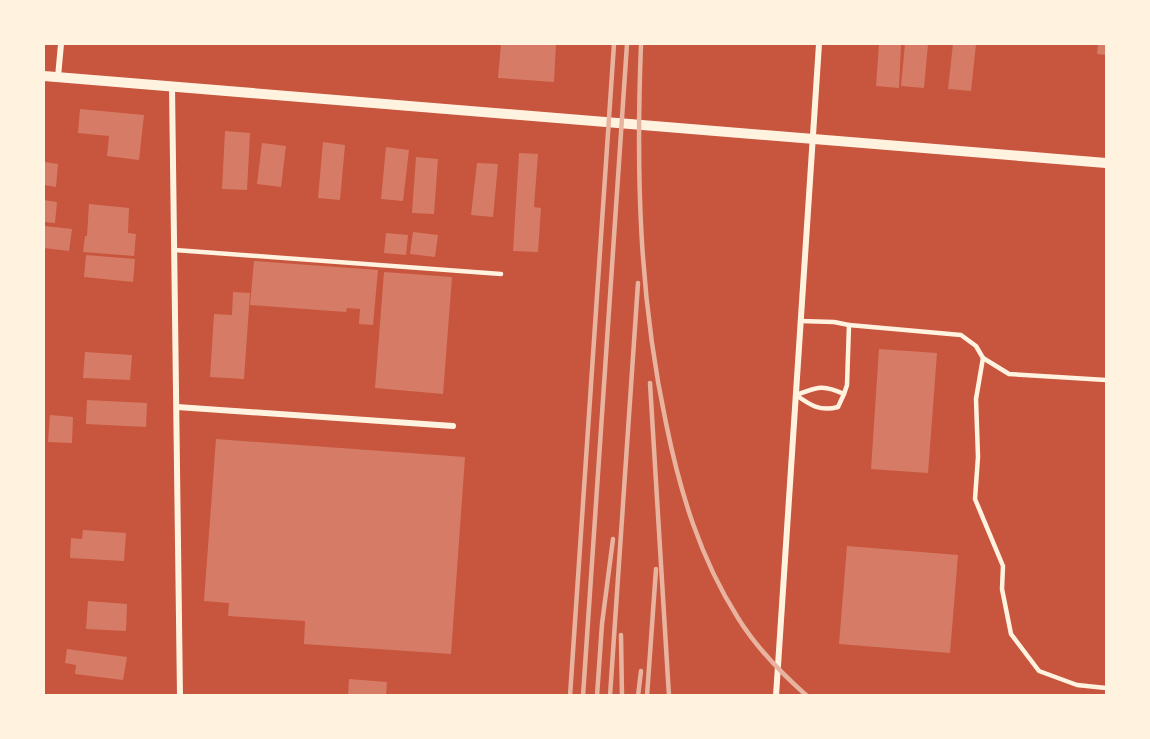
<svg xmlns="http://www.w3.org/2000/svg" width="1150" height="739" viewBox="0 0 1150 739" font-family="Arial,sans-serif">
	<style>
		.building { fill: #d67c66 }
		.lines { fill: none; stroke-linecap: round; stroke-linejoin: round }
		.service { stroke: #fff3e0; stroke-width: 4.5 }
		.minor { stroke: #fff3e0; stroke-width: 6 }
		.tertiary { stroke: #fff3e0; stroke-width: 10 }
		.rail { stroke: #e9b49f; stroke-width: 4.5 }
	</style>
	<rect width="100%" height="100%" fill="#c8553d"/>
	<g class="building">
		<path d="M501,44H556L554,82L498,78Z"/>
		<path d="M879,44H901L899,88L876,86Z"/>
		<path d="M905,44H928L924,88L901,86Z"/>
		<path d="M953,44H976L971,91L948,89Z"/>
		<path d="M1098,44H1106V55L1097,54Z"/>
		<path d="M80,109L144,115L139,160L107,156L109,136L78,133Z"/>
		<path d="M225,131L250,133L247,190L222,189Z"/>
		<path d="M323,142L345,145L340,200L318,198Z"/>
		<path d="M262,143L286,146L281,187L257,184Z"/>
		<path d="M386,147L409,150L403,201L381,199Z"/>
		<path d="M519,153L538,154L534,207L541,208L538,252L513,251Z"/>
		<path d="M416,157L438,159L434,214L412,213Z"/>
		<path d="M44,162L58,164L56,187L44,185Z"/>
		<path d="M477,163L498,164L493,217L471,215Z"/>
		<path d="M44,200L57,202L55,223L44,222Z"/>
		<path d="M89,204L129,208L128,233L136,234L134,256L83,252L85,236H87Z"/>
		<path d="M44,226L72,229L69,251L44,248Z"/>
		<path d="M413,232L438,235L435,257L410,254Z"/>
		<path d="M386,233L408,235L406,255L384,253Z"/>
		<path d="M86,255L135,259L133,282L84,277Z"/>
		<path d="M254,261L378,270L373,325L359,324L360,309L347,308L346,312L250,305Z"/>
		<path d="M384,272L452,277L443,394L375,388Z"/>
		<path d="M233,292L250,293L244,379L210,377L214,314L232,315Z"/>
		<path d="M879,349L937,353L928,473L871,469Z"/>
		<path d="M85,352L132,355L130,380L83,378Z"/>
		<path d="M87,400L147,403L146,427L86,424Z"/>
		<path d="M50,415L73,417L72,443L48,442Z"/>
		<path d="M216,439L465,457L451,654L304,644L305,621L228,616L229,603L204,601Z"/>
		<path d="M83,530L126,533L124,561L70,558L71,538L82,539Z"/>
		<path d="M847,546L958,555L950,653L839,644Z"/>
		<path d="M88,601L127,604L126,631L86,629Z"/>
		<path d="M67,649L127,657L123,680L75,674L76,665L65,663Z"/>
		<path d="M349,679L387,682L386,696H348Z"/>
	</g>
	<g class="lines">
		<g class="service">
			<path d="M175,250L501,274"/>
			<path d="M800,321L834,322L849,325L847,385L844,394C823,384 817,387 796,395C810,405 820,412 838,407L844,394"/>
			<path d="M849,325L961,335L976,346L983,358L1009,374L1106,380"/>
			<path d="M983,358L976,399L978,457L975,499L1003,566L1002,589L1011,634L1039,671L1077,685L1106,688"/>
		</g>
		<g class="minor">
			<path d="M58,77L61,44"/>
			<path d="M172,86L180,696"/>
			<path d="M177,407L453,426"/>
			<path d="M776,696L819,44"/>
		</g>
		<path class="tertiary" d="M44,76L1106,163"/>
		<g class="rail">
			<path d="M641,44C636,173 639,296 666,423C680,492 700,558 738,618C756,647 781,673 807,696"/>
			<path d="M650,383L669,696"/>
			<path d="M621,635L622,696"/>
			<path d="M570,696L614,44"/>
			<path d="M583,696L627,44"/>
			<path d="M597,696L602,624L613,539"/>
			<path d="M610,696L638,283"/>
			<path d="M638,696L641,671"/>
			<path d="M647,696L656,569"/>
		</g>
	</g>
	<rect width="1150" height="739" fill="none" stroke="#fff3e0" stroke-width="90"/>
</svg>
